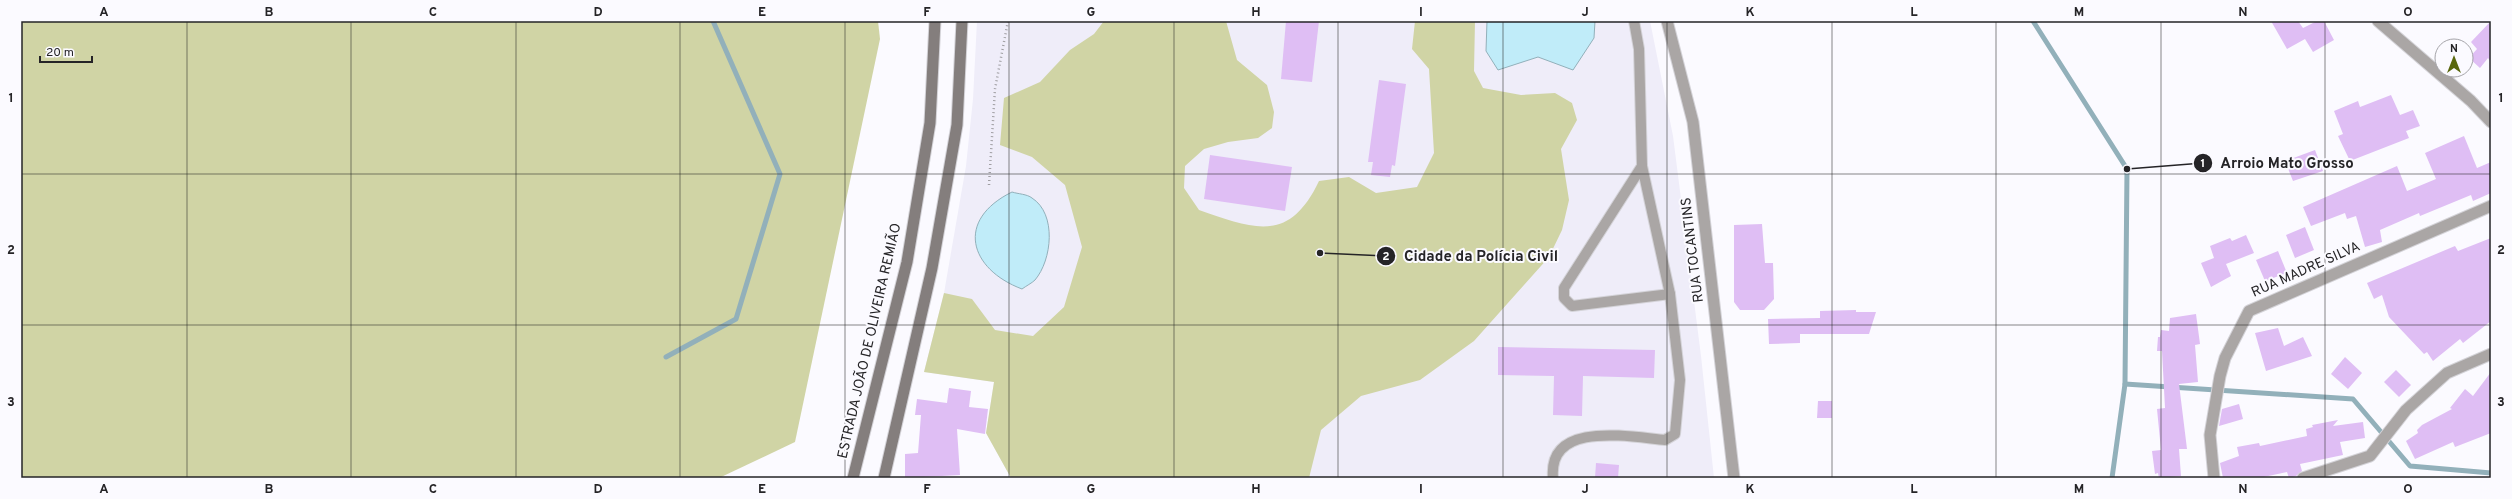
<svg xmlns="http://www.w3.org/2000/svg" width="2512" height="499" viewBox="0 0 2512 499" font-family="Overpass,sans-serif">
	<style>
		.built { fill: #efedf9 }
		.green { fill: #d0d4a5 }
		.water { fill: #c0ecf9; stroke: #92b0ba }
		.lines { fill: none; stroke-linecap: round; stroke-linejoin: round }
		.stream { stroke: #92b0ba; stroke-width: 5 }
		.building { fill: #dfbef4 }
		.service-casing { stroke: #d4d3d8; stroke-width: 12 }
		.minor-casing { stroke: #d4d3d8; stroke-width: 13 }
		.tertiary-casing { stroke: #d4d3d8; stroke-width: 13 }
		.secondary-casing { stroke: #d4d3d8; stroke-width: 13 }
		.path { stroke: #a09fa3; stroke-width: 2.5; stroke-dasharray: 1 3; stroke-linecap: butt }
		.service { stroke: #aaa6a5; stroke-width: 10 }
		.minor { stroke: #aaa6a5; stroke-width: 11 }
		.tertiary { stroke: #aaa6a5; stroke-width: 11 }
		.secondary { stroke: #847e7d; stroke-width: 11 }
		.grid { fill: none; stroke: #252427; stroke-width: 1; stroke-opacity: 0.55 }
		.labels { text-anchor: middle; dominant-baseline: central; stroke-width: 4; stroke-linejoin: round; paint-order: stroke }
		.street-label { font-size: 14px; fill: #252427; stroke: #fbfaff }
		.leader { fill: none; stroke: #252427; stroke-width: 1.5 }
		.callout-dot { fill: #252427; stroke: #fbfaff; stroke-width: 1.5 }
		.mark-label { font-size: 12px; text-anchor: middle; font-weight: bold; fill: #fff }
		.callout-label { font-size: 15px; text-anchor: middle; font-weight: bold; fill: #252427; stroke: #fbfaff; stroke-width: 4; stroke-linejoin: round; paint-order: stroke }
		.neatline { fill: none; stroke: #252427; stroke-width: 1.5 }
		.grid-label { font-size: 13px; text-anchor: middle; font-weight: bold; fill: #252427 }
	</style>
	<rect width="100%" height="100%" fill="#fbfaff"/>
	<path class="built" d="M977,21H1650L1673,136L1701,356L1714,478H1011L986,433L994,382L924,372L944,293L966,166L973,99Z"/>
	<g class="green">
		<path d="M21,21H878L880,39L795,442L719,478H21Z"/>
		<path d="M1104,21H1226L1237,60L1267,85L1274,112L1272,128L1258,138L1228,142L1204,149L1185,166L1184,188L1199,210C1254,229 1289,244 1319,181L1349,177L1376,193L1417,187L1434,153L1429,69L1412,49L1415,21H1475L1474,71L1483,88L1521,95L1555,93L1572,103L1577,120L1561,149L1569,200L1562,230L1549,257L1474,341L1420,380L1361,396L1321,430L1309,478H1011L986,433L994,382L924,372L944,293L972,299L995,330L1033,336L1064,307L1082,247L1065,185L1032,157L1000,145L1004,98L1040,82L1070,50L1094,34Z"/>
	</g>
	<g class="water">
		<path d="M1487,21H1595L1594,38L1573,70L1538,57L1498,70L1486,51Z"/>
		<path d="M1012,192C1018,194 1027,194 1032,198C1057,214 1052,260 1035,280C1032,283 1026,286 1022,289C969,269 955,220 1012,192Z"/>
	</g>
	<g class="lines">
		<g class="stream">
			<path d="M2033,21L2127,169L2125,384L2112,478"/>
			<path d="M666,357L736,319L780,174L713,21"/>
			<path d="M2125,384L2353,399L2410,466L2491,473"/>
		</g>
	</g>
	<g class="building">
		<path d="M1286,21H1319L1312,82L1281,79Z"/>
		<path d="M2271,21H2298L2303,28L2317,21H2324L2334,40L2313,52L2305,39L2287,49Z"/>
		<path d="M2491,21V62L2488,58L2480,68L2469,58L2477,49L2471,42Z"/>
		<path d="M1379,80L1406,84L1395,166L1392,165L1390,177L1371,175L1373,162H1368Z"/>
		<path d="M2391,95L2400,115L2413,110L2420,126L2406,131L2409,138L2350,161L2338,136L2343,134L2334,111L2358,101L2360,107Z"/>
		<path d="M2464,136L2477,168L2491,162V193L2473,201L2471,195L2420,216L2419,213L2380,230L2382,242L2365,247L2356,216L2347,219L2345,213L2311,226L2303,207L2397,166L2407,191L2436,179L2425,153Z"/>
		<path d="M2315,150L2323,171L2293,181L2285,161Z"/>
		<path d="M1210,155L1292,167L1285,211L1204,199Z"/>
		<path d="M1762,224L1765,263H1773L1774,299L1764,310H1740L1734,302V225Z"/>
		<path d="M2305,227L2314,250L2295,258L2286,235Z"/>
		<path d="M2246,235L2254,253L2226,264L2231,276L2211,287L2201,263L2214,258L2210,246L2230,238L2232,241Z"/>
		<path d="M2491,238V321L2463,343L2460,339L2433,361L2427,352L2424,354L2389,317L2382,295L2374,299L2367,283L2455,246L2458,251Z"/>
		<path d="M2278,251L2287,273L2265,281L2256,260Z"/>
		<path d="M1856,310V312H1876L1869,334H1800V343L1769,344L1768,319L1820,318V311Z"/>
		<path d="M2196,314L2200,344L2195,345L2198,382L2179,384L2187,449H2179L2181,476L2159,478L2158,473L2155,474L2152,451L2161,450L2157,409L2165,408L2162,351H2157L2158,337H2160L2161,330L2169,331L2170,318Z"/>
		<path d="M2278,328L2284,346L2303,337L2312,356L2266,371L2255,333Z"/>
		<path d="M1498,347L1655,350L1654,378L1583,376L1582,416L1553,415L1554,376L1498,375Z"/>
		<path d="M2345,357L2362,373L2348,389L2331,374Z"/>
		<path d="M2396,370L2411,385L2399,397L2384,382Z"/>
		<path d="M2491,372V433L2455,447L2453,442L2415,459L2406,441L2418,433L2417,430L2422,425L2452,409L2450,408L2465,389L2473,396Z"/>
		<path d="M949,388L971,391L969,407L988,409L985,434L957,429L960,475L905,478V454L918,453L921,415H915L917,399L947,403Z"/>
		<path d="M1818,401H1832V418H1817Z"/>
		<path d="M2239,404L2243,419L2219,426L2222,409Z"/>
		<path d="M2338,420L2333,426L2363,422L2365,438L2340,442L2343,455L2300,464L2302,471L2296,476L2289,478L2287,472L2259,478H2223L2220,463L2239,456L2237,447L2259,443L2260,446L2307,436L2306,429L2313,427L2312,425Z"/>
		<path d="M1596,463L1619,465L1618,478H1595Z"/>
	</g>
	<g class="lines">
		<g class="service-casing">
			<g id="service">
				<path d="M1642,166L1670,294"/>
				<path d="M1553,478C1548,420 1630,437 1665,440L1675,434L1680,380L1670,294L1572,306L1564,298V288L1642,166L1639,49L1634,21"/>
			</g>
		</g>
		<g class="minor-casing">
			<g id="minor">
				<path d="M1667,21L1693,122L1734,478"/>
				<path d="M2214,478L2210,435L2220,376L2225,358L2249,311L2491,206"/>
				<path d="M2303,478L2370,456L2406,410L2447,373L2491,354"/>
			</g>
		</g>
		<g class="tertiary-casing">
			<path id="tertiary" d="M2378,21L2471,101L2491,122"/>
		</g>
		<g class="secondary-casing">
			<g id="secondary">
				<path d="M853,478L907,262L930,123L935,21"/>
				<path d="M884,478L932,268L957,125L962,21"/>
			</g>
		</g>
		<path class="path" d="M989,185L995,89L1008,21"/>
		<use href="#service" class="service"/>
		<use href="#minor" class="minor"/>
		<use href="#tertiary" class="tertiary"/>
		<use href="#secondary" class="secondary"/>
	</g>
	<path class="grid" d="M187,21V478M351,21V478M516,21V478M680,21V478M845,21V478M1009,21V478M1174,21V478M1338,21V478M1503,21V478M1667,21V478M1832,21V478M1996,21V478M2161,21V478M2325,21V478M21,174H2491M21,325H2491"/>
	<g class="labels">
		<g class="street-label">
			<text transform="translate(1693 250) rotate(-97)">RUA TOCANTINS</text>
			<text transform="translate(2306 270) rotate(-24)">RUA MADRE SILVA</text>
			<text transform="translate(870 341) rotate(-77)">ESTRADA JOÃO DE OLIVEIRA REMIÃO</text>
		</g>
	</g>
	<path class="leader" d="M2127 169L2203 163M1320 253L1386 256"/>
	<g class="callout-dot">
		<circle cx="2127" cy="169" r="4"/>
		<circle cx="1320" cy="253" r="4"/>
		<circle cx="2203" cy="163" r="10"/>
		<circle cx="1386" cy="256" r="10"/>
	</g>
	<g class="mark-label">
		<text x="2203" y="167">1</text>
		<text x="1386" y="260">2</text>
	</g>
	<g class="callout-label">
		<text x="2287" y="168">Arroio Mato Grosso</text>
		<text x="1481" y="261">Cidade da Polícia Civil</text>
	</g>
	<rect width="2512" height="499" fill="none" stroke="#fbfaff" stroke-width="44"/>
	<g transform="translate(2454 58)"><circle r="19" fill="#fbfaff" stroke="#a5a4a9"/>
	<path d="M0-3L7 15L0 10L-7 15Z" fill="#59670d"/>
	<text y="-6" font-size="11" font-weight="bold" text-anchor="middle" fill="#252427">N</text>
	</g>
	<path d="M40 56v6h52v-6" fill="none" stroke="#252427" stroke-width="2"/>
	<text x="46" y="56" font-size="12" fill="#252427" stroke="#fbfaff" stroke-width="3" paint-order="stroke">20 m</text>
	<rect x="22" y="22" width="2468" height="455" class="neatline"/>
	<g class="grid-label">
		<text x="104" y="16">A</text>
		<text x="269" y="16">B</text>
		<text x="433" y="16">C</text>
		<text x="598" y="16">D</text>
		<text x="762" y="16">E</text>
		<text x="927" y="16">F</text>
		<text x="1091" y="16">G</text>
		<text x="1256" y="16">H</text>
		<text x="1421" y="16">I</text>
		<text x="1585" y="16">J</text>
		<text x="1750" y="16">K</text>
		<text x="1914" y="16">L</text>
		<text x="2079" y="16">M</text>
		<text x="2243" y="16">N</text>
		<text x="2408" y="16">O</text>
		<text x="11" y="102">1</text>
		<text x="2501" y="102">1</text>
		<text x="11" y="254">2</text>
		<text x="2501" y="254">2</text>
		<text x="11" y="406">3</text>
		<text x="2501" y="406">3</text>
		<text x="104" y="493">A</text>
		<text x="269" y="493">B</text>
		<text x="433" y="493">C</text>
		<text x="598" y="493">D</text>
		<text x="762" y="493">E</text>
		<text x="927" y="493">F</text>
		<text x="1091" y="493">G</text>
		<text x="1256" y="493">H</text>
		<text x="1421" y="493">I</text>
		<text x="1585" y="493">J</text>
		<text x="1750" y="493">K</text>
		<text x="1914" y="493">L</text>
		<text x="2079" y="493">M</text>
		<text x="2243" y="493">N</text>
		<text x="2408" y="493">O</text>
	</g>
</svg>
